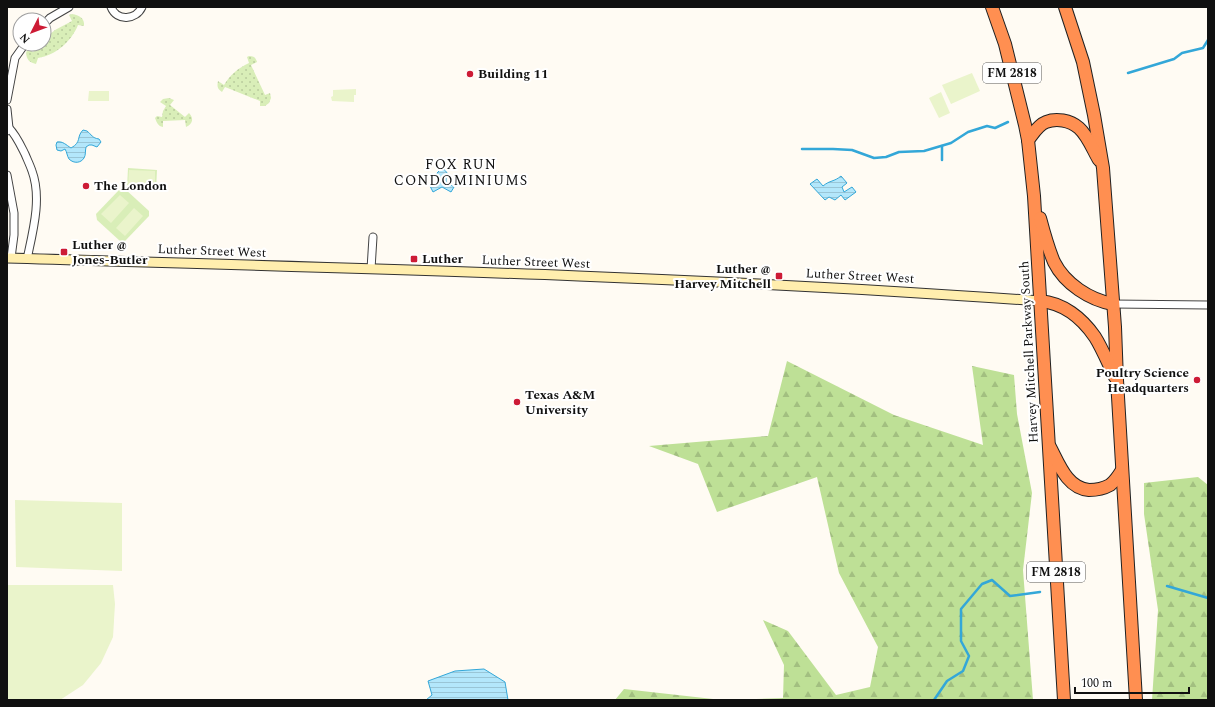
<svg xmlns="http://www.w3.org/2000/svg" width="1215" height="707" viewBox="0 0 1215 707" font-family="Spectral,serif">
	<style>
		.grass { fill: url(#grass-dots) }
		.forest { fill: url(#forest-firs) }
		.park { fill: #d9eeb8 }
		.pitch { fill: #eaf4cb }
		.water { fill: url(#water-rules); stroke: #33a7d8 }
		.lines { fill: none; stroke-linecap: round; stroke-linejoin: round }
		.stream { stroke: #33a7d8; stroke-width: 2.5 }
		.street-casing { stroke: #434343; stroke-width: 9 }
		.secondary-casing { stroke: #323232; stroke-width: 11 }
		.highway-casing { stroke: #212121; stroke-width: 14 }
		.street { stroke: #fff; stroke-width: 7 }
		.secondary { stroke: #ffeeae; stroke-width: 9 }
		.highway { stroke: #ff8f51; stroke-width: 12 }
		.poi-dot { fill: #cd1b35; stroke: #fff; stroke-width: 1.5 }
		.labels { text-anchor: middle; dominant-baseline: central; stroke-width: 4; stroke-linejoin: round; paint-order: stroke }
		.shield { fill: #fff; stroke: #585858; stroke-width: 1 }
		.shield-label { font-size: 12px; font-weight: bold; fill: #101010 }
		.poi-label { font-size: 13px; font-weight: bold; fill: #101010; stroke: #fff; text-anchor: start }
		.street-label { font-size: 13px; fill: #101010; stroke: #fff }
		.neighbourhood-label { font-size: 14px; letter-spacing: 1px; fill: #101010; stroke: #fff }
	</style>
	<defs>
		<pattern id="grass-dots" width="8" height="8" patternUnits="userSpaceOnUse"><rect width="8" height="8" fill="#d9eeb8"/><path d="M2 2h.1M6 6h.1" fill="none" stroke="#b9cb9d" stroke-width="1.8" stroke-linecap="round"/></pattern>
		<pattern id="forest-firs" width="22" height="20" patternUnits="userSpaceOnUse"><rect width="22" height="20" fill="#bee096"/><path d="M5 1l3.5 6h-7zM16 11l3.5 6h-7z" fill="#a2bf80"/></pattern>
		<pattern id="water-rules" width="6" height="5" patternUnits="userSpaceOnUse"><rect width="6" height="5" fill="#b3e7fb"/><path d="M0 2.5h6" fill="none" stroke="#99c5d6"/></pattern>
	</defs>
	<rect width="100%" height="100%" fill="#fffbf3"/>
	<g class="grass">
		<path d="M72,14C79,15 85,18 84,26L78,25C71,42 56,55 38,58L36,64C29,62 27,60 26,53L28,48L33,52L40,44H44V39L55,30L72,21L69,15Z"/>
		<path d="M249,56C254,56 256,58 257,62L251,65L265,95L270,93L271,98L269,103L265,106H260V101L225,87L222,92C217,89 217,86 218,81L224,85C230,75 238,68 249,63L247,57Z"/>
		<path d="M169,98L174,100L170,105L185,117L189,113C194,118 193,124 186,127L185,120L163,121V127C158,126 157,123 155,118L157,116L162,117L163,111L166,106L160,102L163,99Z"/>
	</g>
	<g class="forest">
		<path d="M787,361L894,415L983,445L972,366L1014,375L1017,414L1032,493L1023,570L1033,700H723L783,698L784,665L763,620L788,631L836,695L870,687L878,647L839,573L817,477L717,512L698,464L649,446L768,436Z"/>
		<path d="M1198,477L1208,485V700H1152L1158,610L1144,514V483Z"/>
		<path d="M624,689L722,700H615Z"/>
	</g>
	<g class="park">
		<path d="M128,168L157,170L156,191L127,189Z"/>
		<path d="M125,189L149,211V216L125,241H120L97,220L96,214L119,190Z"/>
	</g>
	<g class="pitch">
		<path d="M972,73L980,91L951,104L942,85Z"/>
		<path d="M356,89V95H354V102L332,101L331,97L333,96V90Z"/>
		<path d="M89,91H109V101H88Z"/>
		<path d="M941,92L950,113L939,118L929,98Z"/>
		<path d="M129,170L155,171V189L128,187Z"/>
		<path d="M120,195L129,203L111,223L101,214Z"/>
		<path d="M134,208L143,216L125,236L116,228Z"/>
		<path d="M15,500L122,503V571L16,567Z"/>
		<path d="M7,585H113L115,604L113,637L101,663L83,685L60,700H7Z"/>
	</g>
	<g class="water">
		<path d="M83,130L87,131C92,135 92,138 99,139L101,142L97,147L92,145H89L86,147C85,151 86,155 84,158C81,163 74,164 69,159C67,156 67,152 65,149L61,151L57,150L56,145L57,142C63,141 66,145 71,148C82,142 76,137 83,130Z"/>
		<path d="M443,168L448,174L446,177V182L454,187L451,192L442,187L433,192L430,186L439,181V177L437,175V173L441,169Z"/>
		<path d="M841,176L847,183L842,187L844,192L852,187L856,192L845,200L841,195L835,200L829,197L825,200L810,184L817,179L823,186C830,180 834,182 841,176Z"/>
		<path d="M484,669L505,682L508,700H426L432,695L428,681L455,671Z"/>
	</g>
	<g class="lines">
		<g class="stream">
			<path d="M1128,73L1174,59L1182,53L1203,48L1208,40"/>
			<path d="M942,146V160"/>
			<path d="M802,149H833L852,150L874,158L886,157L899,152L924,151L951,143L968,132L987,126L995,128L1008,122"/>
			<path d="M1167,586L1208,598"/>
			<path d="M934,700L947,681L963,671L969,656L961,641V609L982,584L992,580L1010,596L1040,592"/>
		</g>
		<g class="street-casing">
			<g id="street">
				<path d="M111,7C117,22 136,20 142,7"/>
				<path d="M44,24L50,18L69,7"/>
				<path d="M7,100L15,58L25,44"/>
				<path d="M7,109L9,128L7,131"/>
				<path d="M9,128C16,135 20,144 25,154C27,159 30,165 32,171C42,198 33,231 27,259"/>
				<path d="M7,175L14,213V235L11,258"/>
				<path d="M371,269L373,237"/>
				<path d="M1113,304L1208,305"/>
			</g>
		</g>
		<g class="secondary-casing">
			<path id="secondary" d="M7,258C351,268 696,276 1040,301"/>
		</g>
		<g class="highway-casing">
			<g id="highway">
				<path d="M992,7L1005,44L1025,125L1028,140L1034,196L1064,700"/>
				<path d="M1065,7L1083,62L1094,115L1103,168L1115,327L1117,380L1136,700"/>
				<path d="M1028,140C1033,134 1038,125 1046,122C1056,118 1070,120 1079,128C1088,136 1093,150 1099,160"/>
				<path d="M1040,218C1044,233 1048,248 1054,262C1065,284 1090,300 1113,304"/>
				<path d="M1040,301C1063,303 1082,318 1095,337C1102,348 1109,365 1115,377"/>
				<path d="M1050,447C1059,464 1067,488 1089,490C1096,490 1103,489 1110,485C1115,481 1119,475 1122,470"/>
			</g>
		</g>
		<use href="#street" class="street"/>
		<use href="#secondary" class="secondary"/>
		<use href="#highway" class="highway"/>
	</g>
	<g class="poi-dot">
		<circle cx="470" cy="74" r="4"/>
		<circle cx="86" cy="186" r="4"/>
		<rect x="60" y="248" width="8" height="8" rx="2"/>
		<rect x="410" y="255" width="8" height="8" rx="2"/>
		<rect x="775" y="272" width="8" height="8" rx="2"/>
		<circle cx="1197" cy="380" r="4"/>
		<circle cx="517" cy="402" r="4"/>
	</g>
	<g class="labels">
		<g class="shield">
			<rect x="983" y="63" width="58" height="20" rx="3"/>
			<rect x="1027" y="562" width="58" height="20" rx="3"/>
		</g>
		<g class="shield-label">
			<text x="1012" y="73">FM 2818</text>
			<text x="1056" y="572">FM 2818</text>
		</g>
		<g class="poi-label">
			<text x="478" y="74">Building 11</text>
			<text x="94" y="186">The London</text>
			<text x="72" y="245">Luther @<tspan x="72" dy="15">Jones-Butler</tspan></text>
			<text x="422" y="259">Luther</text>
			<text x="771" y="269" text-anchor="end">Luther @<tspan x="771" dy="15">Harvey Mitchell</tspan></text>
			<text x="1189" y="373" text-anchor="end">Poultry Science<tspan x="1189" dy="15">Headquarters</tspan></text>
			<text x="525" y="395">Texas A&amp;M<tspan x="525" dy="15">University</tspan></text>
		</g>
		<g class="street-label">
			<text transform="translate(212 251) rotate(2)">Luther Street West</text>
			<text transform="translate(536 262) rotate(2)">Luther Street West</text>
			<text transform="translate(860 276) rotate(3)">Luther Street West</text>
			<text transform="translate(1029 352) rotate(-93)">Harvey Mitchell Parkway South</text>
		</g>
		<g class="neighbourhood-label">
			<text x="461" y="164">FOX RUN<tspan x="461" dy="16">CONDOMINIUMS</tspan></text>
		</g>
	</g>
	<rect width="1215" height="707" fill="none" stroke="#101010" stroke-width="16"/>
	<g transform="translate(32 32) rotate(228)"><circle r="19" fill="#ffffff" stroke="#9f9f9f"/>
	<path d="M0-3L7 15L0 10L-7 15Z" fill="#cd1b35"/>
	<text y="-6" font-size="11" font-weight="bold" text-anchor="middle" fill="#101010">N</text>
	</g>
	<path d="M1075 687v6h114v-6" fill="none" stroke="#101010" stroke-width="2"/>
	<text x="1081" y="687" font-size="12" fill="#101010" stroke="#ffffff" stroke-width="3" paint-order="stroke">100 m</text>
</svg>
